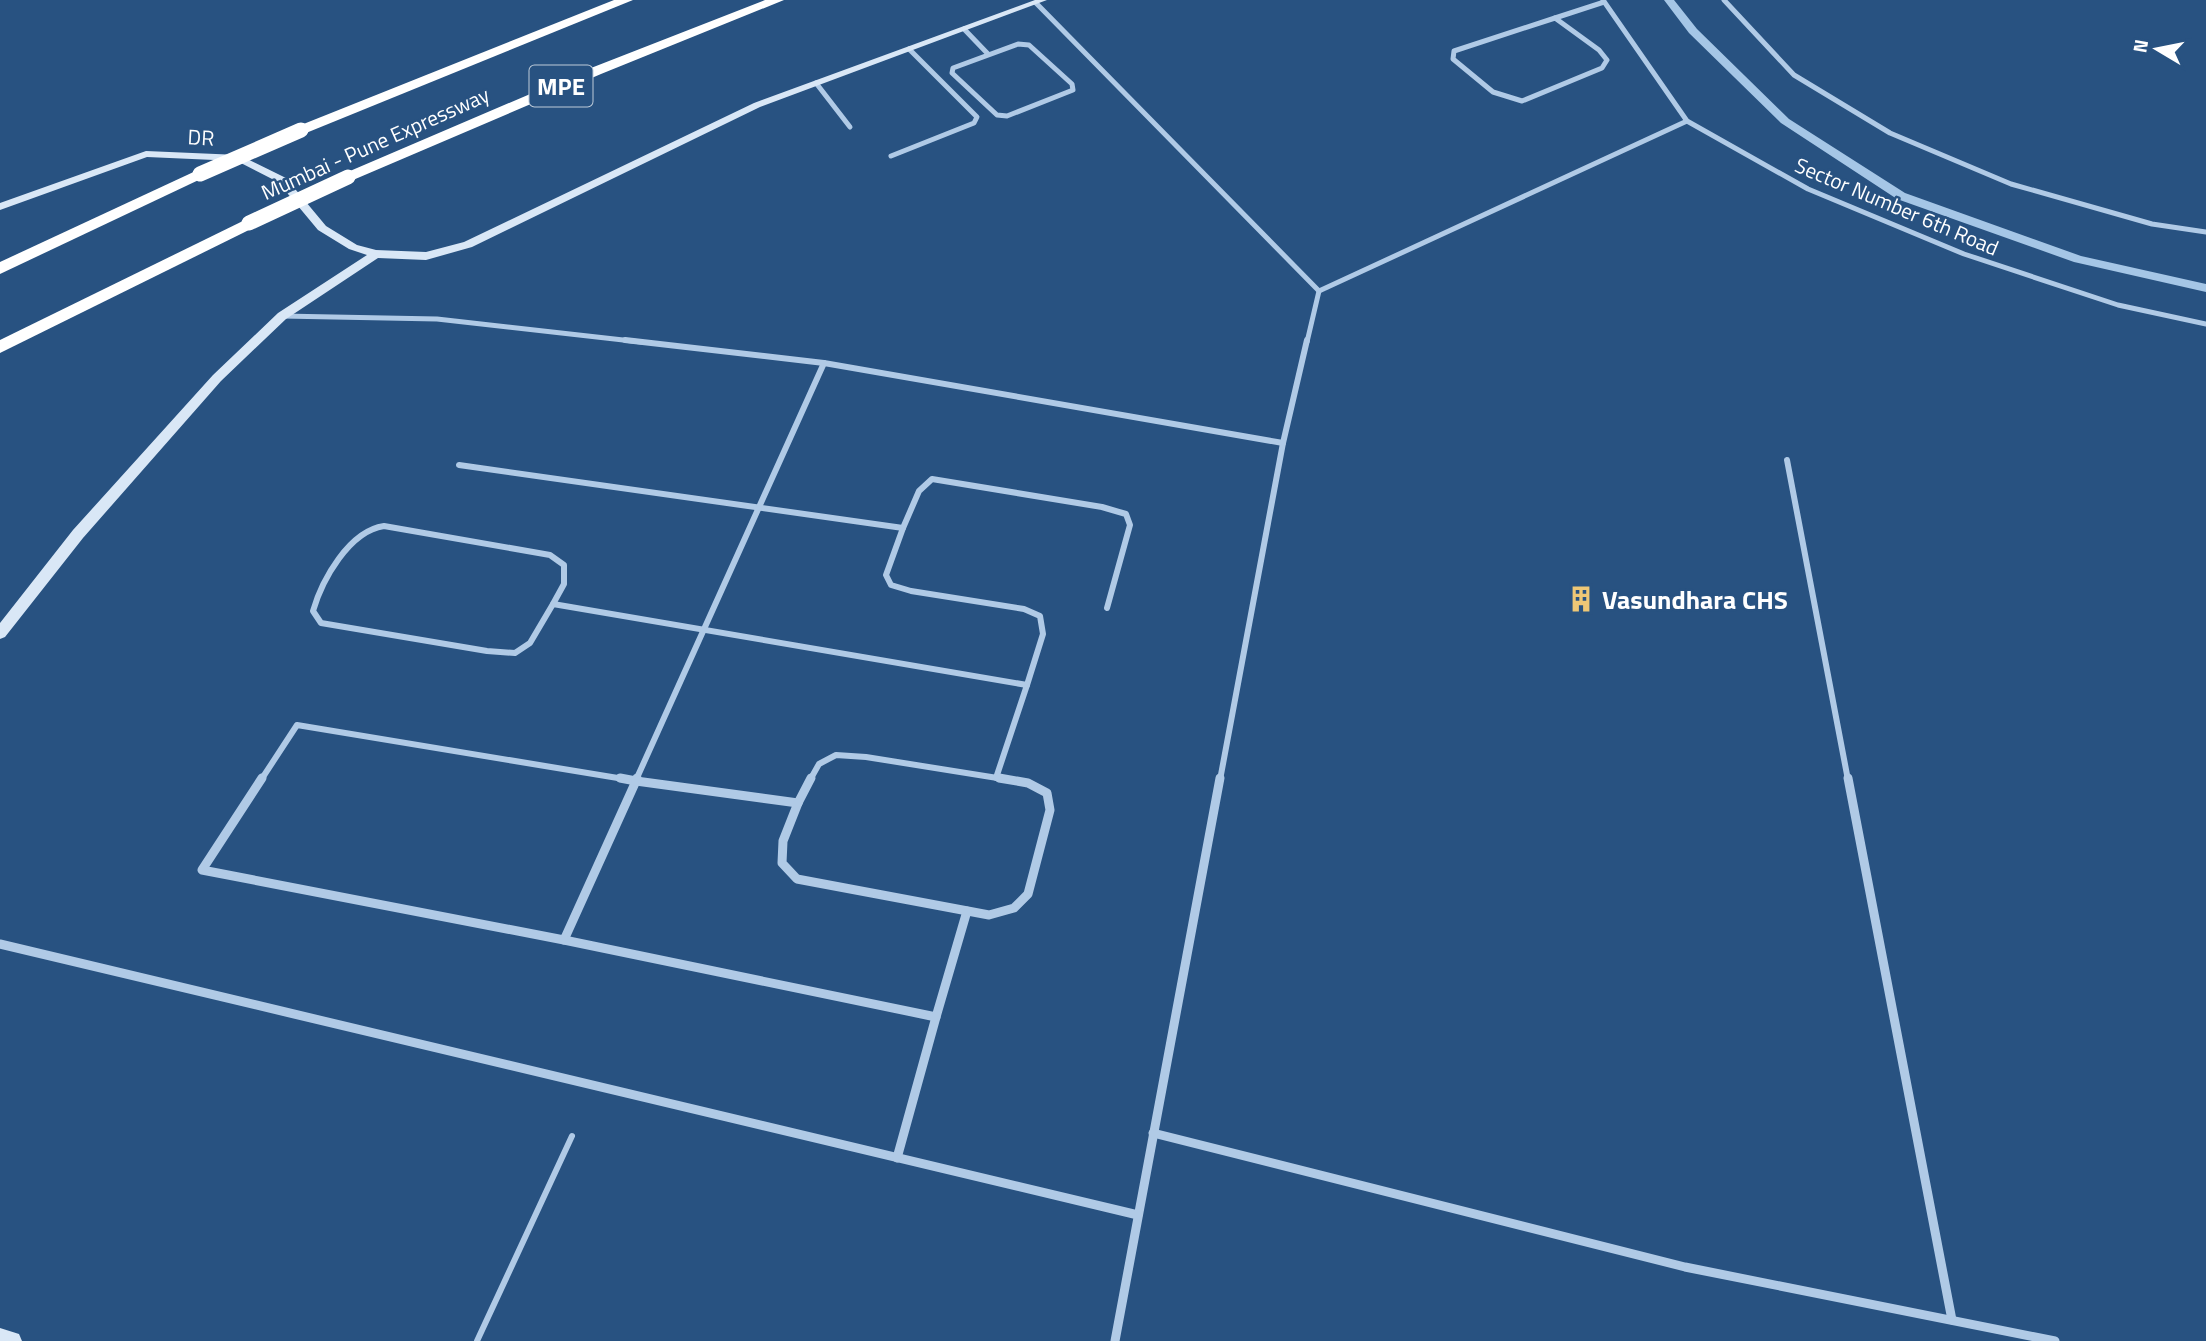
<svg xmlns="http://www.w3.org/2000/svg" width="2206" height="1341" viewBox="0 0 2206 1341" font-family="'Titillium Web',sans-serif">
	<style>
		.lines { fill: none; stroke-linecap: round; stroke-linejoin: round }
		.stream { fill: #a5c6e6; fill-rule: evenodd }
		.lane { stroke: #b0cae6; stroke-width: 6 }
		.street-far2 { stroke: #b0cae6; stroke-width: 5 }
		.street-far1 { stroke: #b0cae6; stroke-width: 6 }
		.street { stroke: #b0cae6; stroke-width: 9 }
		.secondary { fill: #d9e7f6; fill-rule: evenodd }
		.highway { fill: #fff; fill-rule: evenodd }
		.highway-bridge { stroke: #fff; stroke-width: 15 }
		.labels { text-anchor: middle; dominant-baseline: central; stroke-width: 5; stroke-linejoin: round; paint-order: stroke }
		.far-street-label { font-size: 21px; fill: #fff; stroke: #285281 }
		.shield { fill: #285281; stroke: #becbd9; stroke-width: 2 }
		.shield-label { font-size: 24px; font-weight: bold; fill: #fff }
		.poi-label { font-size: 26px; font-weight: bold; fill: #fff; stroke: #285281; text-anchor: start }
	</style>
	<rect width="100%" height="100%" fill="#285281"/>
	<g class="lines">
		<path class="stream" d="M1664,0H1674L1697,29L1789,119L1905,193L2081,256L2206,284V292L2074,262L1897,199L1781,123L1689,33Z"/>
		<path class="lane" d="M477,1341L572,1136"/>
		<g class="street-far2">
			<path d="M1603,0L1687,121L1808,189L1964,254L2118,305L2206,324"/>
			<path d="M1724,0L1794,75L1890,133L2011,184L2152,224L2206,232"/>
			<path d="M1036,3L1319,291"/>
			<path d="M1555,18L1599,50L1607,60L1602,68L1522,101L1493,92L1453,59L1454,51Z"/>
			<path d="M1555,18L1604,2"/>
			<path d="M964,29L988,54"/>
			<path d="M1018,44L1029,45L1072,84L1073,90L1007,116L997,115L952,73L953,68Z"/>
			<path d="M816,83L850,127"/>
			<path d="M891,156L974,123L977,117L909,49"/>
			<path d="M282,316L437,319L641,342"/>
			<path d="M1307,342L1319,291L1687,121"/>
		</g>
		<g class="street-far1">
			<path d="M625,340L824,363L1283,443"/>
			<path d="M1787,460L1848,780"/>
			<path d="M459,465L903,528L919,491L932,479L1102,507L1126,514L1130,525L1107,608"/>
			<path d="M384,526L550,555L564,565V584L553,604L530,643L515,653L487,651L321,623L313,611C322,580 349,531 384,526Z"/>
			<path d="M903,528L886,575L891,585L911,591L1024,609L1040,616L1043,634L1027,685"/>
			<path d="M553,604L1027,685L996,778"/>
			<path d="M261,780L297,725L630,780"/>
			<path d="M636,780L824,363"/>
			<path d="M810,780L819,764L836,755L866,757L1010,780"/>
			<path d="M1220,780L1283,443L1307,340"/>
		</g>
		<g class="street">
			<path d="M262,778L202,870L564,940L636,781"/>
			<path d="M620,778L636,781"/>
			<path d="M1848,778L1952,1320"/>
			<path d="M636,781L798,803"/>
			<path d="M636,781L637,778"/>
			<path d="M798,803L783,841L782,863L797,879L989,915L1014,908L1028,894L1050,810L1047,793L1028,783L999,778"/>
			<path d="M798,803L811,778"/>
			<path d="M564,940L936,1017L967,911"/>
			<path d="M0,944L1138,1215"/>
			<path d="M1153,1133L1685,1267L2055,1341"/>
			<path d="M897,1158L936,1017"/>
			<path d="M1115,1341L1220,778"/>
		</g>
		<g class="secondary">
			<path d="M1035,0H1047L760,107L472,247L426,260L378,258L286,319L221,381L83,538L5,637L0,639V623L73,530L213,375L278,313L367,255L349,249L318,230L278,182L237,161L147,157L0,210V203L146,151L239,155L286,178L326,226L357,245L376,250L426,252L464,242L754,103Z"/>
			<path d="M0,1328L19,1334L22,1341H0Z"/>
		</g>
		<g class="highway">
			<path d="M614,0H633L306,133L301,134L294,130L296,127Z"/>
			<path d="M765,0H784L601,74L353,180H343L340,177L343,174L591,68Z"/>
			<path d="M200,169L208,174L205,177L0,274V262Z"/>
			<path d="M249,218L255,219L257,223L255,227L0,353V340Z"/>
		</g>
		<g class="highway-bridge">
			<path d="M200,174L301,130"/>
			<path d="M249,223L348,177"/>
		</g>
	</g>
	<defs>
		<g id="building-bare" transform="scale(2.1)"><path d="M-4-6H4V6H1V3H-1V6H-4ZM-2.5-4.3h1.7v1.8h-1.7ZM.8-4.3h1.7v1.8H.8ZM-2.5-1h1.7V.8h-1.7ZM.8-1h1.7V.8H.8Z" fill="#eec776" stroke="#285281" stroke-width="2.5" paint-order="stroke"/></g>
	</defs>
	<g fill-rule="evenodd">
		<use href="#building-bare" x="1581" y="599"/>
	</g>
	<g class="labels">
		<g class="far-street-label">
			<text transform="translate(201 137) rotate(3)">DR</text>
			<text transform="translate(375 143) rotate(-24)">Mumbai - Pune Expressway</text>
			<text transform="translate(1897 206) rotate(23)">Sector Number 6th Road</text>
		</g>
		<rect class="shield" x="529.5" y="65.5" width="63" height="41" rx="5"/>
		<g class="shield-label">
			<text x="561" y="86">MPE</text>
		</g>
		<g class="poi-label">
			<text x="1602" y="599">Vasundhara CHS</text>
		</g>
	</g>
	<g transform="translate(2157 49) rotate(280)" stroke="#285281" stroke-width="5" paint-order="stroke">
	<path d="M0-5L12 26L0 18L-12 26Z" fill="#ffffff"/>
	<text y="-10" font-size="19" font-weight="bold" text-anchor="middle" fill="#ffffff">N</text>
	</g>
</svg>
